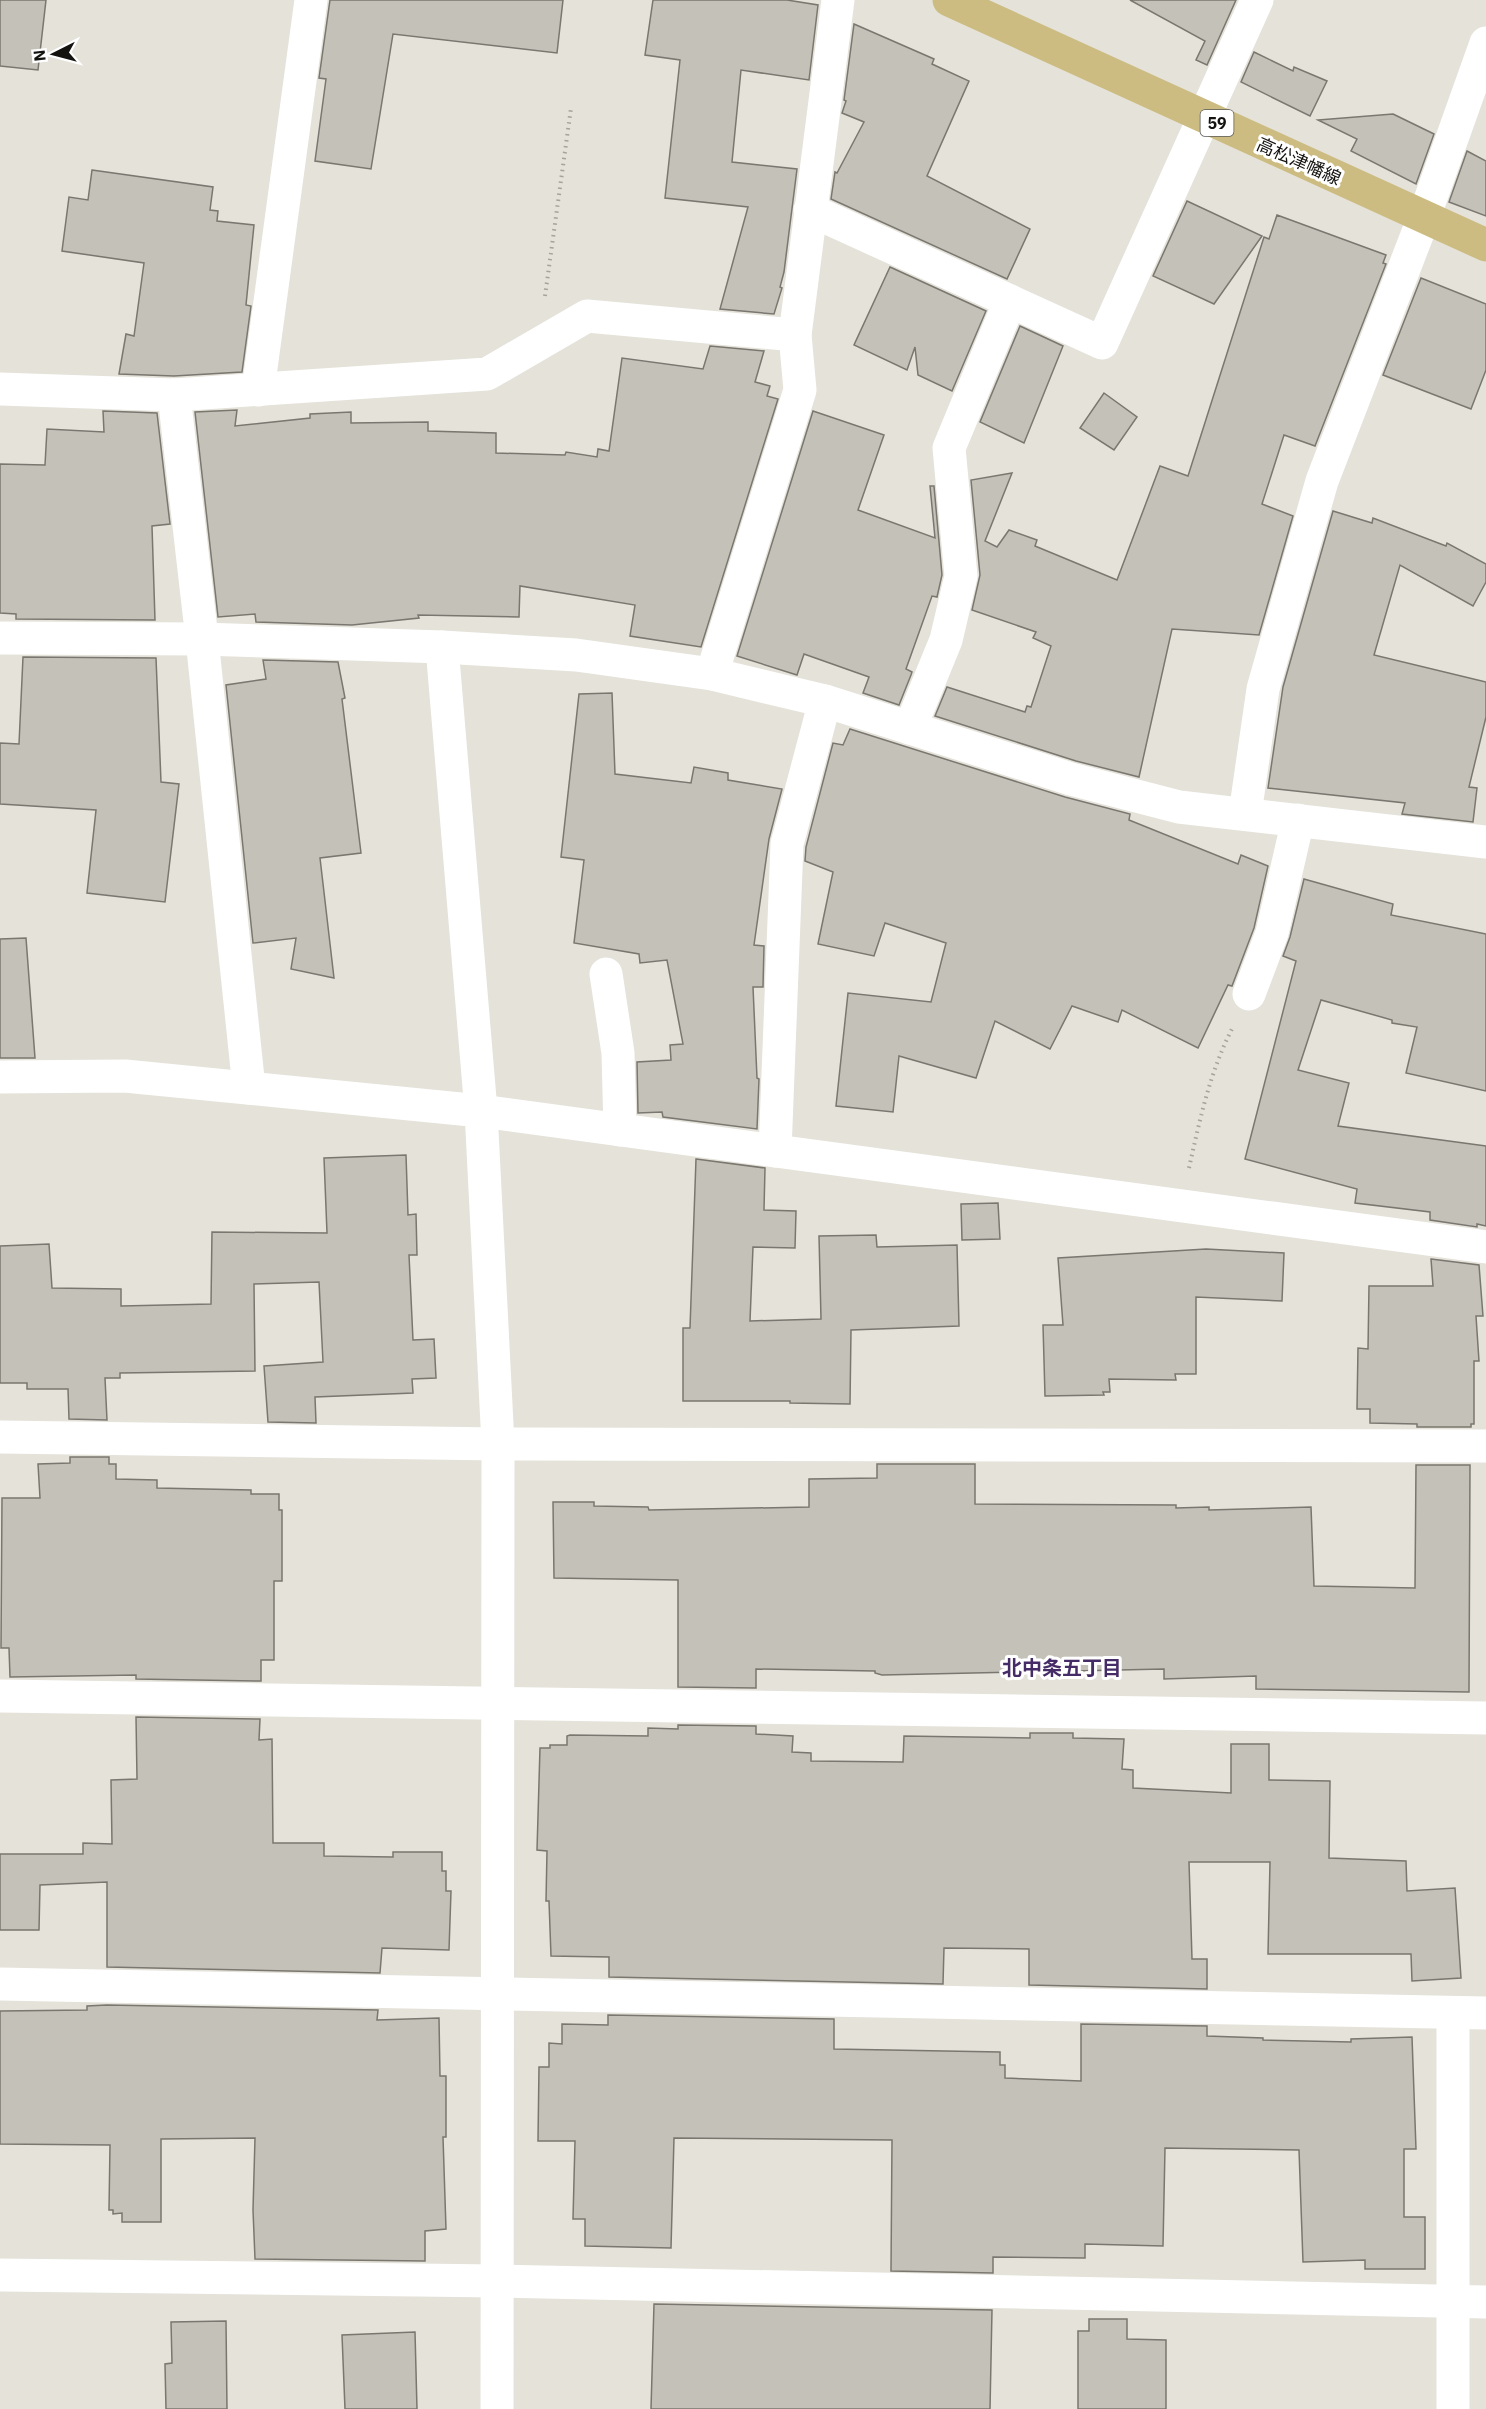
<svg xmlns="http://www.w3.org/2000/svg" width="1486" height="2409" viewBox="0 0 1486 2409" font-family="'IBM Plex Sans','Noto Sans JP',sans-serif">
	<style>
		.building { fill: #c4c1b9; stroke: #79776f; stroke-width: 1.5 }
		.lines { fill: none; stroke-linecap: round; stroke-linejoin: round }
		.path { stroke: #a5a39c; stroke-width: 4; stroke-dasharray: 1.5 4.5; stroke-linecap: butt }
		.minor { stroke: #fff; stroke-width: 33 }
		.major { stroke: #cdbc81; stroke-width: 33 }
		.labels { text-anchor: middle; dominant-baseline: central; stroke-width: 6; stroke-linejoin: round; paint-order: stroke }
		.shield { fill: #fff; stroke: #5a5a58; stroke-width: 1.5 }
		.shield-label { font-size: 16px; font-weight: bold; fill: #141310 }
		.street-label { font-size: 18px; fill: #141310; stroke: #fff }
		.neighbourhood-label { font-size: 20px; font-weight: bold; fill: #462c66; stroke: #fff }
	</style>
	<rect width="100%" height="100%" fill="#e4e2d9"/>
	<g class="building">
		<path d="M0,0H46L38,70L0,66Z"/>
		<path d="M330,0H563L557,53L393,34L371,169L315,161L326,79L319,78Z"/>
		<path d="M653,0H787L818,5L809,80L741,70L732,162L797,169L784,272L780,287L782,288L774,314L720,309L748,207L665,198L680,60L645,55Z"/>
		<path d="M1130,0H1236L1207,65L1196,60L1205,41Z"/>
		<path d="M854,24L934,59L932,64L969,81L927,176L1030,229L1007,279L831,199L835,172L837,173L864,122L842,113L846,101L844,100Z"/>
		<path d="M1254,52L1293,71L1294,67L1327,81L1310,116L1241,82Z"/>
		<path d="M1393,114L1434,134L1416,184L1351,151L1357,139L1318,120Z"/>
		<path d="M1467,151L1486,161V216L1449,202Z"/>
		<path d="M92,170L213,187L210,210L218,211L217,221L254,225L246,305L251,306L242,372L174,376L119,374L126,334L134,336L144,263L62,251L69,197L88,200Z"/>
		<path d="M1187,201L1262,236L1214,304L1153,276Z"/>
		<path d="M1277,215L1386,255L1383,263L1386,264L1315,446L1284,435L1262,504L1293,516L1259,635L1172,629L1139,777L1076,761L935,716L947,687L1025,712L1027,706L1031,707L1051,646L1033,638L1036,632L972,610L980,575L971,480L1012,473L985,541L997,547L1009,530L1037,540L1035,546L1117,580L1160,466L1188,476L1264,237L1269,239Z"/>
		<path d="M890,267L986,311L952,391L918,375L915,347L907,370L854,345Z"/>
		<path d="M1421,278L1486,304V370L1471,409L1383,375Z"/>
		<path d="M1020,326L1063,346L1024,443L980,422Z"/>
		<path d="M710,346L764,351L755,382L770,386L767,396L778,399L701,647L630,636L635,605L520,586L519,617L418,615L419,618L352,625L256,622L255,614L218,617L195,412L237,410L235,426L310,418V414L351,412V423L428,422V431L496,433V453L565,455L566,452L597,457L598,449L609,451L622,358L703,369Z"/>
		<path d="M1104,393L1137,417L1114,450L1080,428Z"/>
		<path d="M103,411L157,413L170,524L152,526L155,620L16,619V614L0,613V464L45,465L47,429L104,432Z"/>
		<path d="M813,411L884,435L858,510L935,538L930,486H934L942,575L937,597L932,596L906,669L912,672L911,675L899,705L863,693L869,677L804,654L797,675L737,656Z"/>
		<path d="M1333,511L1372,523L1373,518L1446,546L1447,543L1486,564V582L1473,606L1400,565L1374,655L1486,682V717L1469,787L1477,788L1473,822L1402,814L1405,803L1268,788L1283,687Z"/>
		<path d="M23,657L156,658L161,782L179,784L165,902L87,893L96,810L0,804V743L19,744Z"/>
		<path d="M263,660L338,662L345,698L342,699L361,853L320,858L334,978L291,969L296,938L253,943L226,685L266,679Z"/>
		<path d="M612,693L615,774L691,783L694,767L728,773V780L782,789L769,839L754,945L764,946L763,987H753L757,1078L759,1079L757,1129L663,1117L662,1112L638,1113L637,1062L671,1060L670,1045L683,1044L667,960L640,963L639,954L574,943L584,860L561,857L579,694Z"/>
		<path d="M850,729L1065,797L1130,814L1129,820L1238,864L1241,855L1268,866L1254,928L1232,986L1228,985L1198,1048L1122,1010L1118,1022L1072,1006L1050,1049L995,1021L976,1078L899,1056L893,1112L836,1106L848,993L931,1002L946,943L885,923L874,956L818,944L833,872L805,861L806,847L833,743L843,745Z"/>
		<path d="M1304,879L1393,904L1391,915L1486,934V1091L1406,1073L1417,1027L1392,1023V1020L1321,1000L1298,1070L1349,1083L1338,1126L1486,1146V1226L1477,1224V1227L1430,1220V1212L1355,1203L1357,1189L1245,1159L1296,961L1283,956L1290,937Z"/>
		<path d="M26,938L35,1058H0V939Z"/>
		<path d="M406,1155L408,1215L416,1214L417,1255H409L413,1340L434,1339L436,1378L412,1379L413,1393L315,1397L316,1423L268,1422L264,1366L323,1362L319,1282L254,1284L255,1371L120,1373V1378H105L107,1420L69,1419L68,1389H27V1383H0V1246L49,1244L52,1288L121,1289V1306L211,1304L212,1232L327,1233L324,1158Z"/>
		<path d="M696,1159L765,1168L764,1210L796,1211L795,1248L753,1247L750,1321L821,1319L819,1236L876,1235L877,1247L957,1245L959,1326L851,1330L850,1404L790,1403V1401H683V1328H690Z"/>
		<path d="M998,1203L1000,1239L962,1240L961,1204Z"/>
		<path d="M1206,1249L1284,1253L1282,1301L1196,1297V1374H1175L1176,1380L1109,1379L1110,1392H1103L1104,1395L1045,1396L1043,1325H1063L1058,1258Z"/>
		<path d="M1431,1259L1479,1265L1483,1316H1476L1479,1361H1474V1424H1471V1427H1417V1424L1370,1423V1409H1357L1358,1348L1368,1349L1369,1286H1433Z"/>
		<path d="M70,1457H109V1464H116V1479L157,1480V1488L251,1490V1494H279V1510H282V1581H274V1660H261V1681L136,1679V1675L10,1677L9,1648H1L2,1498H40L38,1464L70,1463Z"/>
		<path d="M877,1464H975V1504L1176,1505V1508L1209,1507V1510L1311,1507L1314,1586L1415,1588L1416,1465H1470L1469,1692L1256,1689V1676L1164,1679V1669L882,1675L875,1673V1671L756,1669V1688L678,1687V1580L554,1578L553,1502H594V1506L648,1507L649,1510L809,1507V1479L877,1478Z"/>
		<path d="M136,1717L260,1719L259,1740L272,1739L273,1843H324V1856L393,1857V1852H442V1871H446V1891H451L449,1950L382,1948L380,1973L107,1967V1882L40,1885L39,1930H0V1854H83V1843L112,1844L111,1780L137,1779Z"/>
		<path d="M678,1725L756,1726V1734L793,1736L792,1752L811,1753V1761L903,1762L904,1736L1030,1738V1733H1073V1738L1124,1739L1122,1769L1133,1770V1788L1231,1793V1744H1269V1780L1330,1781L1329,1858L1406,1861L1407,1891L1455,1888L1461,1978L1412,1981L1411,1954H1268L1270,1862H1189L1192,1959H1207V1989L1029,1985V1949L944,1948L943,1984L609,1977V1957L551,1956L549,1901H546L547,1851L537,1850L540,1748H550V1745H567V1736L570,1735L648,1736V1728L678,1729Z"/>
		<path d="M107,2005L378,2010L377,2020L439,2018L440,2076H446V2137H443L446,2229L425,2231V2261L255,2259L253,2210L255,2138L161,2139V2222H122V2213L113,2214V2210H109L110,2145L0,2144V2011L87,2010V2006Z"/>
		<path d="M608,2015L834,2019V2049L1000,2052V2065H1005V2078L1081,2081V2024L1207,2026V2036L1263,2038V2040L1351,2042V2039L1412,2037L1416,2149H1404V2217H1425V2269H1365V2260L1303,2262L1299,2150L1165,2148L1163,2246L1085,2244V2258L993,2257V2273L891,2271L892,2140L674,2138L671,2248L585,2246V2219H573L575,2141H538L539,2067H549V2043L562,2044V2024L608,2025Z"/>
		<path d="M654,2304L992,2310L990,2409H651Z"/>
		<path d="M1089,2319H1127V2339L1166,2340V2409H1078V2331H1089Z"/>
		<path d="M226,2321L227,2409H166L165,2364L172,2363L171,2322Z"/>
		<path d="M415,2332L417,2409H345L342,2335Z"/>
	</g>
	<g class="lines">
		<g class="path">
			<path d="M545,296L571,108"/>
			<path d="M1189,1168C1200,1119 1210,1071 1233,1027"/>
		</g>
		<g class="minor">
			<path d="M810,210L1102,343L1257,0"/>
			<path d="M0,389L174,395L487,374L587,316L795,335"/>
			<path d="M258,390L311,0"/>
			<path d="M174,395L202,639L249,1088"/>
			<path d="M0,638L202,639L442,647L576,655L712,674L825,701L1071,779L1179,807L1486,842"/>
			<path d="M442,647L481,1111L498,1444L497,2409"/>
			<path d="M712,674L800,390L795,335L838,0"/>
			<path d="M910,728L946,640L961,576L949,448L1010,301"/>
			<path d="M1245,814L1263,689L1322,481L1424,217L1486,43"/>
			<path d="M606,974L618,1053L620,1130"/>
			<path d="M1249,994L1272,933L1298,820"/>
			<path d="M0,1077L125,1076L481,1111L1486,1247"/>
			<path d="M775,1151L787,844L825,701"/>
			<path d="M0,1437L498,1444L1486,1446"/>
			<path d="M0,1696L1486,1718"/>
			<path d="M0,1984L1486,2013"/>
			<path d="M0,2275L497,2281L1486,2302"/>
			<path d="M1453,2409V2013"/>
		</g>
		<path class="major" d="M949,0L1486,245"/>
	</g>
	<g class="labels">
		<rect class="shield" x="1200.5" y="110" width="33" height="26" rx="4.5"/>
		<g class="shield-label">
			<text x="1217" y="123">59</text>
		</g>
		<g class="street-label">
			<text transform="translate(1299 161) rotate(24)">高松津幡線</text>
		</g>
		<g class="neighbourhood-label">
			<text x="1062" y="1667">北中条五丁目</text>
		</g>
	</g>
	<g transform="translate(54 54) rotate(264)" stroke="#ffffff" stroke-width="4.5" paint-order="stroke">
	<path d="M0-4.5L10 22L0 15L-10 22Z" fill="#141310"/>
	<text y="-9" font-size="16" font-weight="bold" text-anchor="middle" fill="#141310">N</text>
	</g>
</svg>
